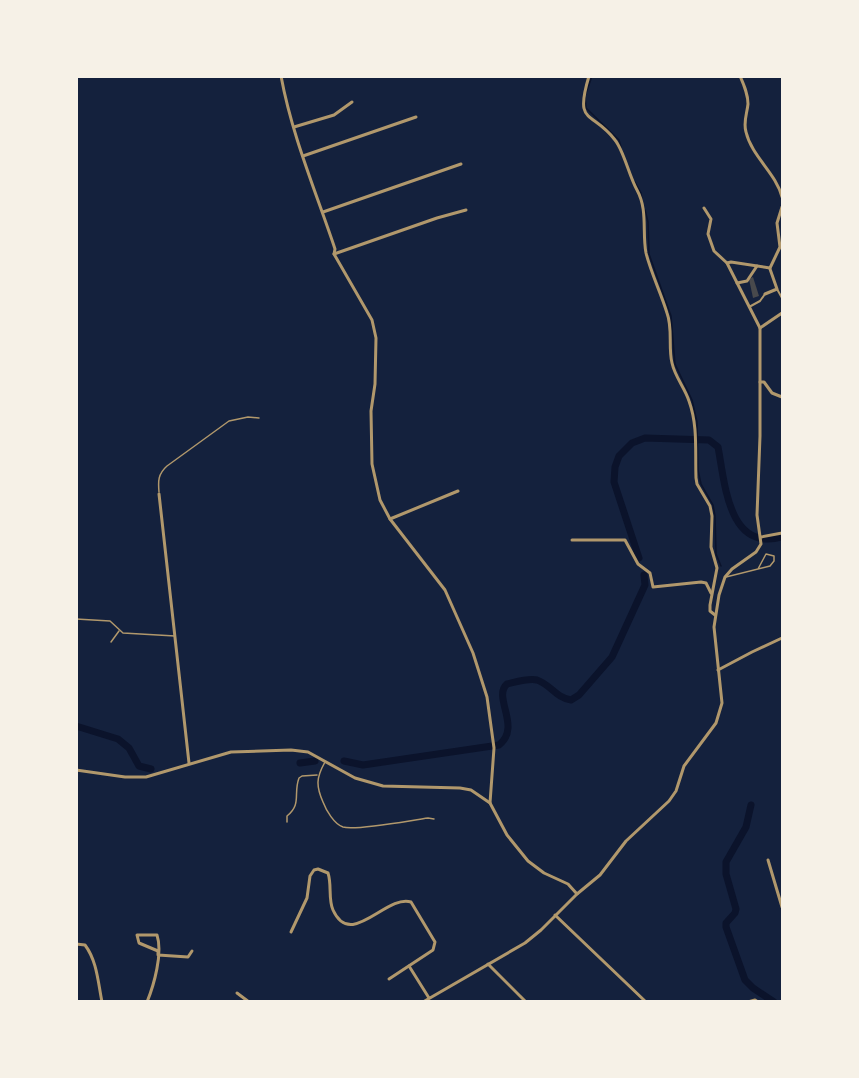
<svg xmlns="http://www.w3.org/2000/svg" width="859" height="1078" viewBox="0 0 859 1078" font-family="Lora,serif">
	<style>
		.lines { fill: none; stroke-linecap: round; stroke-linejoin: round }
		.stream { stroke: #0b132b; stroke-width: 1.5 }
		.canal { stroke: #0b132b; stroke-width: 7 }
		.building { fill: #48494c }
		.service { stroke: #b1986c; stroke-width: 1.5 }
		.pedestrian { stroke: #b1986c; stroke-width: 2 }
		.minor { stroke: #b1986c; stroke-width: 3 }
	</style>
	<rect width="100%" height="100%" fill="#14213d"/>
	<g class="lines">
		<g class="stream">
			<path d="M592,76L585,96L586,108L619,140L621,147"/>
			<path d="M635,182L641,193L642,200"/>
			<path d="M645,210L648,222L649,254L671,316L675,364L692,400L697,422L698,470L701,484L713,505L715,516L716,554L721,566"/>
		</g>
		<g class="canal">
			<path d="M639,558L614,482L615,467L619,456L632,443L645,438L709,440L718,447C725,483 728,552 782,537"/>
			<path d="M76,726L118,739L129,748L139,766L151,769"/>
			<path d="M344,761L363,765L499,745C522,727 492,697 507,684C516,682 528,678 537,680C550,684 556,698 571,700L579,695L612,657L645,585L644,575"/>
			<path d="M300,763L315,761"/>
			<path d="M751,805L746,827L726,862V874L736,909L735,913L726,923V927L745,980L753,988L774,1002"/>
		</g>
	</g>
	<path class="building" d="M753,277L759,296L753,298L749,279Z"/>
	<g class="lines">
		<g class="service">
			<path d="M159,492C158,481 158,474 167,466L229,421L248,417L259,418"/>
			<path d="M726,577L770,566L774,561V556L766,554L758,569"/>
			<path d="M76,619L110,621L123,633L175,636"/>
			<path d="M111,642L119,631"/>
			<path d="M325,762C316,778 316,786 323,802C326,810 334,824 343,827C356,831 412,820 428,818L434,819"/>
			<path d="M287,822V816C302,804 293,794 299,778L302,776L317,775"/>
		</g>
		<g class="pedestrian">
			<path d="M777,289L782,298"/>
			<path d="M749,307L760,301L765,294"/>
		</g>
		<g class="minor">
			<path d="M281,76C292,136 316,192 335,249L334,254L372,320L376,338L375,384L371,411L372,464L380,500L390,519L445,590L473,653L487,697L494,748L490,803L507,835L528,861L544,873L568,884L577,894"/>
			<path d="M589,76C574,126 592,110 615,140C624,151 629,176 637,190C648,210 642,232 646,253C651,273 661,293 667,313C673,329 668,347 672,363C675,377 685,388 689,401C698,426 695,451 696,478L697,484L710,506L712,516L711,547L717,568L710,605V611L715,615"/>
			<path d="M740,76C744,85 748,94 748,104C747,114 743,122 746,132C752,157 776,173 782,197"/>
			<path d="M294,127L334,115L352,102"/>
			<path d="M303,156L416,117"/>
			<path d="M323,212L461,164"/>
			<path d="M334,254L437,218L466,210"/>
			<path d="M727,263L731,262L770,268L780,247L777,223L782,207"/>
			<path d="M737,283L747,281L757,266"/>
			<path d="M765,294L777,289L770,269"/>
			<path d="M760,328L782,313"/>
			<path d="M760,382H764L772,393L782,397"/>
			<path d="M159,494L189,763"/>
			<path d="M390,519L458,491"/>
			<path d="M761,537L782,533"/>
			<path d="M572,540H625L638,564L650,573L653,587L701,582L706,583L711,593"/>
			<path d="M718,670L752,652L782,638"/>
			<path d="M76,770L125,777H146L231,752L291,750L308,752L355,778L383,786L460,788L471,790L490,803"/>
			<path d="M768,860L782,907"/>
			<path d="M555,915L646,1002"/>
			<path d="M291,932L307,898L310,876L314,870L318,869L328,873C332,885 328,899 333,910C351,950 386,894 411,902L435,942L433,950L389,979"/>
			<path d="M76,944L85,945C97,961 98,982 102,1002"/>
			<path d="M488,964L526,1002"/>
			<path d="M409,966L429,998"/>
			<path d="M237,993L249,1002"/>
			<path d="M147,1002C154,985 163,953 157,935H137L139,943L158,951V955L188,957L192,951"/>
			<path d="M423,1002L525,943L541,930L577,894L600,875L626,841L669,801L676,791L684,766L716,723L722,703L714,627L719,595L725,577L732,569L756,552L761,544L757,515L760,436V328L727,263L714,251L708,234L711,219L704,208"/>
			<path d="M748,1002L755,1000L758,1002"/>
		</g>
	</g>
	<rect width="859" height="1078" fill="none" stroke="#f6f1e7" stroke-width="156"/>
</svg>
